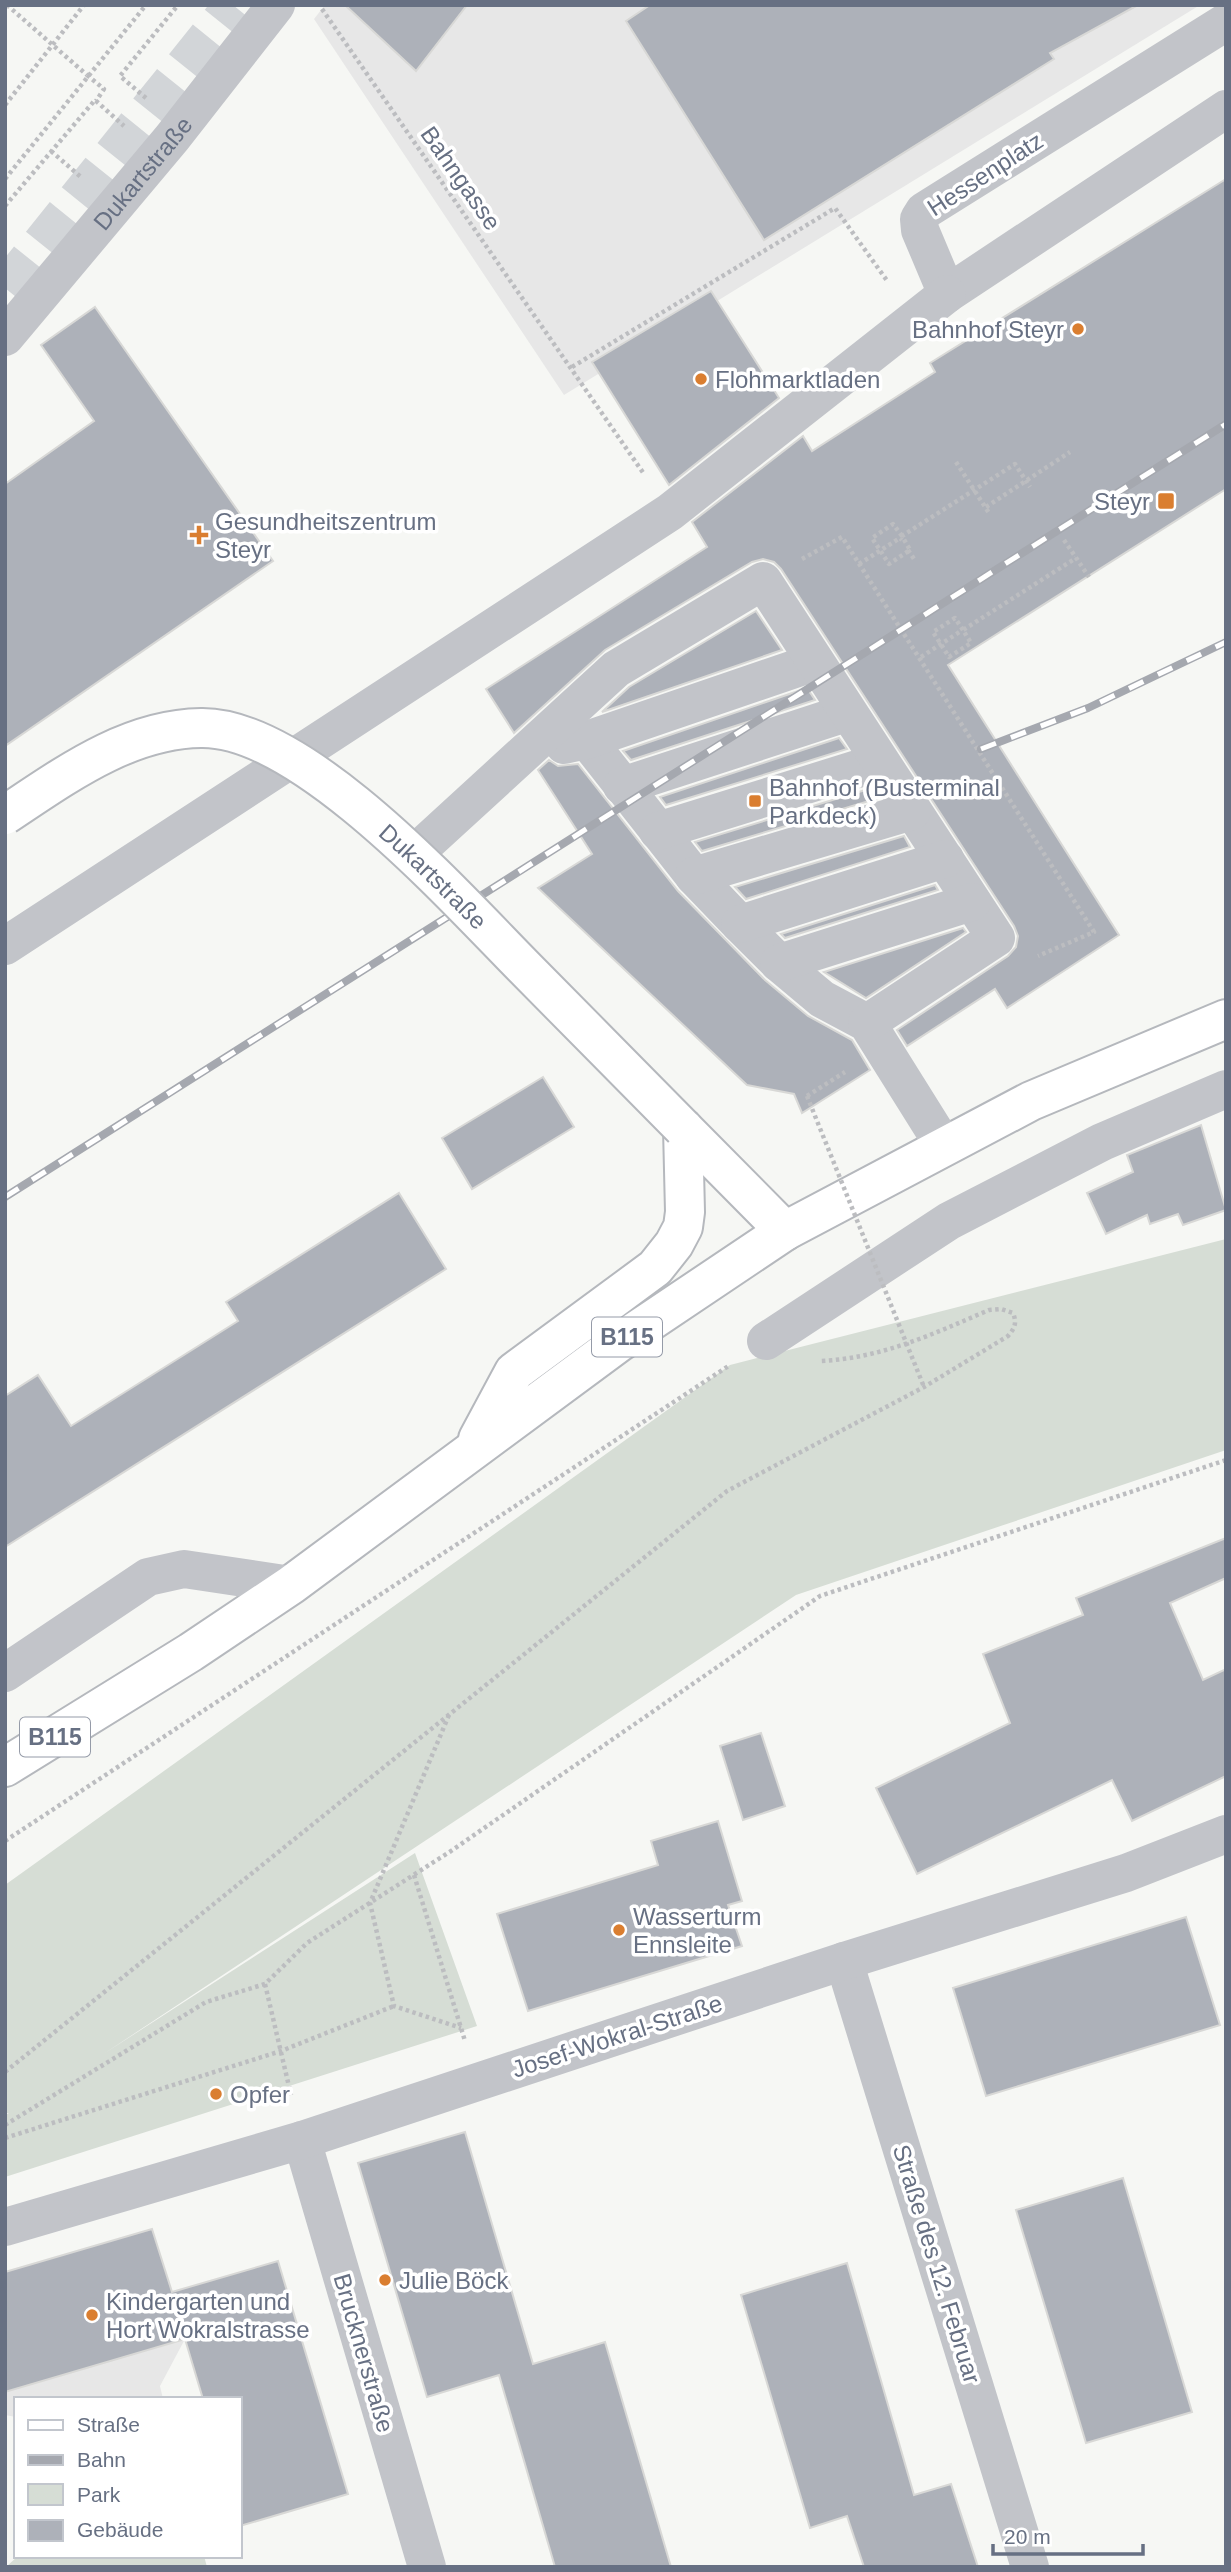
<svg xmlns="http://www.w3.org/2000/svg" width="1231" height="2572" viewBox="0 0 1231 2572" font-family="Arial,sans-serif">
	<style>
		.built { fill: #e7e7e7 }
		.green { fill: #d6ddd5 }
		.building { fill: #adb1b9; stroke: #d8d8d6; stroke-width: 2 }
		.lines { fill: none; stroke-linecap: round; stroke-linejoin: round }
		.minor-tunnel { stroke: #d2d5d8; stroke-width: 38; stroke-dasharray: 38 19; stroke-linecap: butt }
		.major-casing { stroke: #b5b8bd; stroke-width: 42 }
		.path { stroke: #bcbdc0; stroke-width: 4.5; stroke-dasharray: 3.5 3.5; stroke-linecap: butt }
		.minor { stroke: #c2c4c9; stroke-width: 38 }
		.major { stroke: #fff; stroke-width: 38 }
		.rail-casing { stroke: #a5a8af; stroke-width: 8 }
		.rail { stroke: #fff; stroke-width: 5; stroke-dasharray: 16; stroke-linecap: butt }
		.major-bridge-casing { stroke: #b5b8bd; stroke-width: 42; stroke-linecap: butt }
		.path-bridge { stroke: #bcbdc0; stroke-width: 4.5; stroke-dasharray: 3.5 3.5; stroke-linecap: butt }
		.major-bridge { stroke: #fff; stroke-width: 38 }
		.poi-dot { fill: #da7e30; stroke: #fff; stroke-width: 2.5 }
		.labels { text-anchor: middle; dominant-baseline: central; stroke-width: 7; stroke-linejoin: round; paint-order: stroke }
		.shield { fill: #fff; stroke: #959ba8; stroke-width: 2 }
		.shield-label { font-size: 23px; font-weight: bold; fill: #677083 }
		.street-label { font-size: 24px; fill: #677083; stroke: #fff }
		.poi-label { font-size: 24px; fill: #677083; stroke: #fff; text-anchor: start }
	</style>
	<rect width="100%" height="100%" fill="#f6f7f4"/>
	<g class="built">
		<path d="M325,5H1200L564,395L314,19Z"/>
		<path d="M152,2229L185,2339L160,2386L163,2399H16V2417L5,2415V2272Z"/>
	</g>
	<g class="green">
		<path d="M1226,1239V1450L796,1595L105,2053L415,1853L477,2026L5,2177V2115L9,2113H5V1885L730,1365Z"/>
		<path d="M18,2556H204L207,2567H6Z"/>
	</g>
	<g class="building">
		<path d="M345,5H467L416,71Z"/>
		<path d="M650,5H1138L1050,53L1054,59L764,240L626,21Z"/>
		<path d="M1226,179V489L948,665L1119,935L1007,1008L995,989L907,1046L897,1030L1008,956L1016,947L1018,936L1014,926L781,569L774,562L763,559L752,562L605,650L514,733L486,689L707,547L692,522L803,436L812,451L935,372L930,363Z"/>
		<path d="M711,291L779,398L669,485L592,362Z"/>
		<path d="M95,307L273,561L5,746V484L94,421L41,345Z"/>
		<path d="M756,611L782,650L602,712L629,687Z"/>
		<path d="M807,688L815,700L631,760L623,751Z"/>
		<path d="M839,738L847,749L666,805L660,797Z"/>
		<path d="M549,760L558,766L578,764L678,891L765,980L808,1016L852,1040L870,1070L802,1113L794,1094L747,1085L538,888L592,854L538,770Z"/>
		<path d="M872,788L879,798L702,851L695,842Z"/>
		<path d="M904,836L910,847L746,899L735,887Z"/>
		<path d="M935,885L938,890L785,938L781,934Z"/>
		<path d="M963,928L966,932L866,998L824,972Z"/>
		<path d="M543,1077L574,1127L472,1189L442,1138Z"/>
		<path d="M1201,1125L1226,1210L1183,1225L1178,1214L1150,1224L1147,1215L1106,1234L1087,1193L1133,1172L1127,1155Z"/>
		<path d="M399,1193L446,1269L5,1547V1396L38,1375L71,1426L238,1321L226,1302Z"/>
		<path d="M1226,1538V1578L1170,1603L1203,1680L1226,1669V1776L1132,1821L1112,1780L917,1874L876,1788L1010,1723L983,1654L1083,1615L1076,1598Z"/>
		<path d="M761,1733L785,1806L743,1820L720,1746Z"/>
		<path d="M718,1821L742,1901L728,1905L742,1946L528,2011L497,1914L658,1865L651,1841Z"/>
		<path d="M1186,1917L1220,2025L986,2096L953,1988Z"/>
		<path d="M465,2132L533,2364L605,2342L671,2567H555L499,2375L427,2397L358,2163Z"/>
		<path d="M1123,2178L1192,2412L1086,2443L1016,2210Z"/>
		<path d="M152,2229L172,2292L278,2261L348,2494L240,2526V2399H203L185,2339L5,2392V2272Z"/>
		<path d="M847,2263L914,2495L951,2484L978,2567H864L847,2516L810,2528L741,2295Z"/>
	</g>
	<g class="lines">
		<path class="minor-tunnel" d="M5,288L233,5"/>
		<g class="major-casing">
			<g id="major">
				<path d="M683,1128L785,1231"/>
				<path d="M478,1439L514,1372L655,1268L674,1244L683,1227L685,1212L683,1128"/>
				<path d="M5,1767L191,1652L291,1585L618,1343L785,1231L1031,1101L1226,1019"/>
			</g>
		</g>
		<g class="path">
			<path d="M322,9L644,474"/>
			<path d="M87,75L104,89L96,101"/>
			<path d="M146,98L120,76L178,5"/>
			<path d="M5,105L84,5"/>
			<path d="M51,151L82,178"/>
			<path d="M5,179L146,5"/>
			<path d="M5,206L95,100L124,126"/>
			<path d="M572,367L835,208L888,282"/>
			<path d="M956,462L989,513"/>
			<path d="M986,507L1070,452"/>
			<path d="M902,536L893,524L872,538L889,564L910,550L902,536L1015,464L1030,487"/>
			<path d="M1064,540L1089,577"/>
			<path d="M908,550L914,559"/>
			<path d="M802,559L842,537L1094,932L1038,956"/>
			<path d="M859,564L900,538L902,540"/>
			<path d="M963,630L955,618L933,632L949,657L971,643L963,630L1076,558"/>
			<path d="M921,657L961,631"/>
			<path d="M807,1096L845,1072"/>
			<path d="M449,1715L370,1903L394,2006L461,2028"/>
			<path d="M5,1841L730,1365"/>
			<path d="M414,1875L465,2041"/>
			<path d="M265,1984L291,2095"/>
			<path d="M5,2072L727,1491L924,1387L1008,1336C1015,1328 1017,1323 1013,1313L1001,1309L989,1310C933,1334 882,1358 821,1361"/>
			<path d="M5,2125L206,2002L265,1984L307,1943L451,1851L820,1596L1226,1460"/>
			<path d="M5,2138L281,2051L394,2006"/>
		</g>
		<g class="minor">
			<path d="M1226,22L924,211L919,219L920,230L947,294L1226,109"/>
			<path id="s1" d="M5,337L172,138L276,5"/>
			<path d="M587,740L694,876L740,924L779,963L822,999L867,1023L944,1146"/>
			<path d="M564,745L587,740L815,662"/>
			<path d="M622,786L846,713"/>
			<path d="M658,831L880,762"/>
			<path d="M413,855L616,669L763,581L996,938L867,1023"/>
			<path d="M694,876L912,811"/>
			<path d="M740,924L945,859"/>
			<path d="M5,946L670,512L947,294"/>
			<path d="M779,963L972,902"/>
			<path d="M766,1341L949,1221L1102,1142L1226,1089"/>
			<path d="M5,1673L148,1577L184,1569L291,1585"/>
			<path d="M844,1961L1030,2567"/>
			<path d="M302,2140L427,2567"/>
			<path d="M5,2227L302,2140L844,1961L1126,1873L1226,1834"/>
		</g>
		<use href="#major" class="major"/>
		<g class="rail-casing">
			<g id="rail">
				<path d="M981,749L1088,708L1226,642"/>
				<path d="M5,1197L1226,424"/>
			</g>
		</g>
		<use href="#rail" class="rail"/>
		<g class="major-bridge-casing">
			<g id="major-bridge">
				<path id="s2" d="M5,815C64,776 127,729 201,728C302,726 454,896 523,966C576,1020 630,1074 683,1128"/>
			</g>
		</g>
		<g class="path-bridge">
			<path d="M7,5L87,75"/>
			<path d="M807,1096L924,1387"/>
		</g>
		<use href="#major-bridge" class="major-bridge"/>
	</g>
	<g class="poi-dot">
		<circle cx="1078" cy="329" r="7"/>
		<circle cx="701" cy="379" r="7"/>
		<rect x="1157" y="492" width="18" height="18" rx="3.5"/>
		<path d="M195.5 524.5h7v7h7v7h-7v7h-7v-7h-7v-7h7z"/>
		<rect x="748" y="794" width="14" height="14" rx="3.5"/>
		<circle cx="619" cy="1930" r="7"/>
		<circle cx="216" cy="2094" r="7"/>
		<circle cx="385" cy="2280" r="7"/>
		<circle cx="92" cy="2315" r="7"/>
	</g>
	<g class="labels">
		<g class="shield">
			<rect x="592" y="1317.5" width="70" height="39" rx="5"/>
			<rect x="20" y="1717.5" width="70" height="39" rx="5"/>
		</g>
		<g class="shield-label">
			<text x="627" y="1337">B115</text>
			<text x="55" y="1737">B115</text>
		</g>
		<g class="street-label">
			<text stroke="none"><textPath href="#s1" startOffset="214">Dukartstraße</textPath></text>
			<text transform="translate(985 174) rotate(-33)">Hessenplatz</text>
			<text transform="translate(461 178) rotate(55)">Bahngasse</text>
			<text stroke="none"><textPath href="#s2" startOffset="499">Dukartstraße</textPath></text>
			<text transform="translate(617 2036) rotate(-18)">Josef-Wokral-Straße</text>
			<text transform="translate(937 2264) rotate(73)">Straße des 12. Februar</text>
			<text transform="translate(364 2353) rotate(74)">Brucknerstraße</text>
		</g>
		<g class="poi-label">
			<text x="1064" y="329" text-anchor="end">Bahnhof Steyr</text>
			<text x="715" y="379">Flohmarktladen</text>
			<text x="1150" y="501" text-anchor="end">Steyr</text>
			<text x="215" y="521">Gesundheitszentrum<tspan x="215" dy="28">Steyr</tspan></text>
			<text x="769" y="787">Bahnhof (Busterminal<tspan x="769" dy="28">Parkdeck)</tspan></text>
			<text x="633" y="1916">Wasserturm<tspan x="633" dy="28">Ennsleite</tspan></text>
			<text x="230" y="2094">Opfer</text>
			<text x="399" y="2280">Julie Böck</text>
			<text x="106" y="2301">Kindergarten und<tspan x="106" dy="28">Hort Wokralstrasse</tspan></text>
		</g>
	</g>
	<rect width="1231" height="2572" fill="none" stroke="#677083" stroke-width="14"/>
	<rect x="14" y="2397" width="228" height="161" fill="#ffffff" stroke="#c2c6cd" stroke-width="2"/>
	<rect x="28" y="2420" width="35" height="10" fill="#ffffff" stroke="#c2c6cd" stroke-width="2"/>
	<text x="77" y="2432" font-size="21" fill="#677083">Straße</text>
	<rect x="28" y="2455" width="35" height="10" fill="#a5a8af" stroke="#c2c6cd" stroke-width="2"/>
	<text x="77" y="2467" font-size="21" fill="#677083">Bahn</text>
	<rect x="28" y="2484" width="35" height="21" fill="#d6ddd5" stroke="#c2c6cd" stroke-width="2"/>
	<text x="77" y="2502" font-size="21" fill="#677083">Park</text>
	<rect x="28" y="2520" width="35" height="21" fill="#adb1b9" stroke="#c2c6cd" stroke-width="2"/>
	<text x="77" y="2537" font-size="21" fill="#677083">Gebäude</text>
	<path d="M993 2544v10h150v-10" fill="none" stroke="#677083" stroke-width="3.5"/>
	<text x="1004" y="2544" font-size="21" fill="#677083" stroke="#ffffff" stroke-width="5" paint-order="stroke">20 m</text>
</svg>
